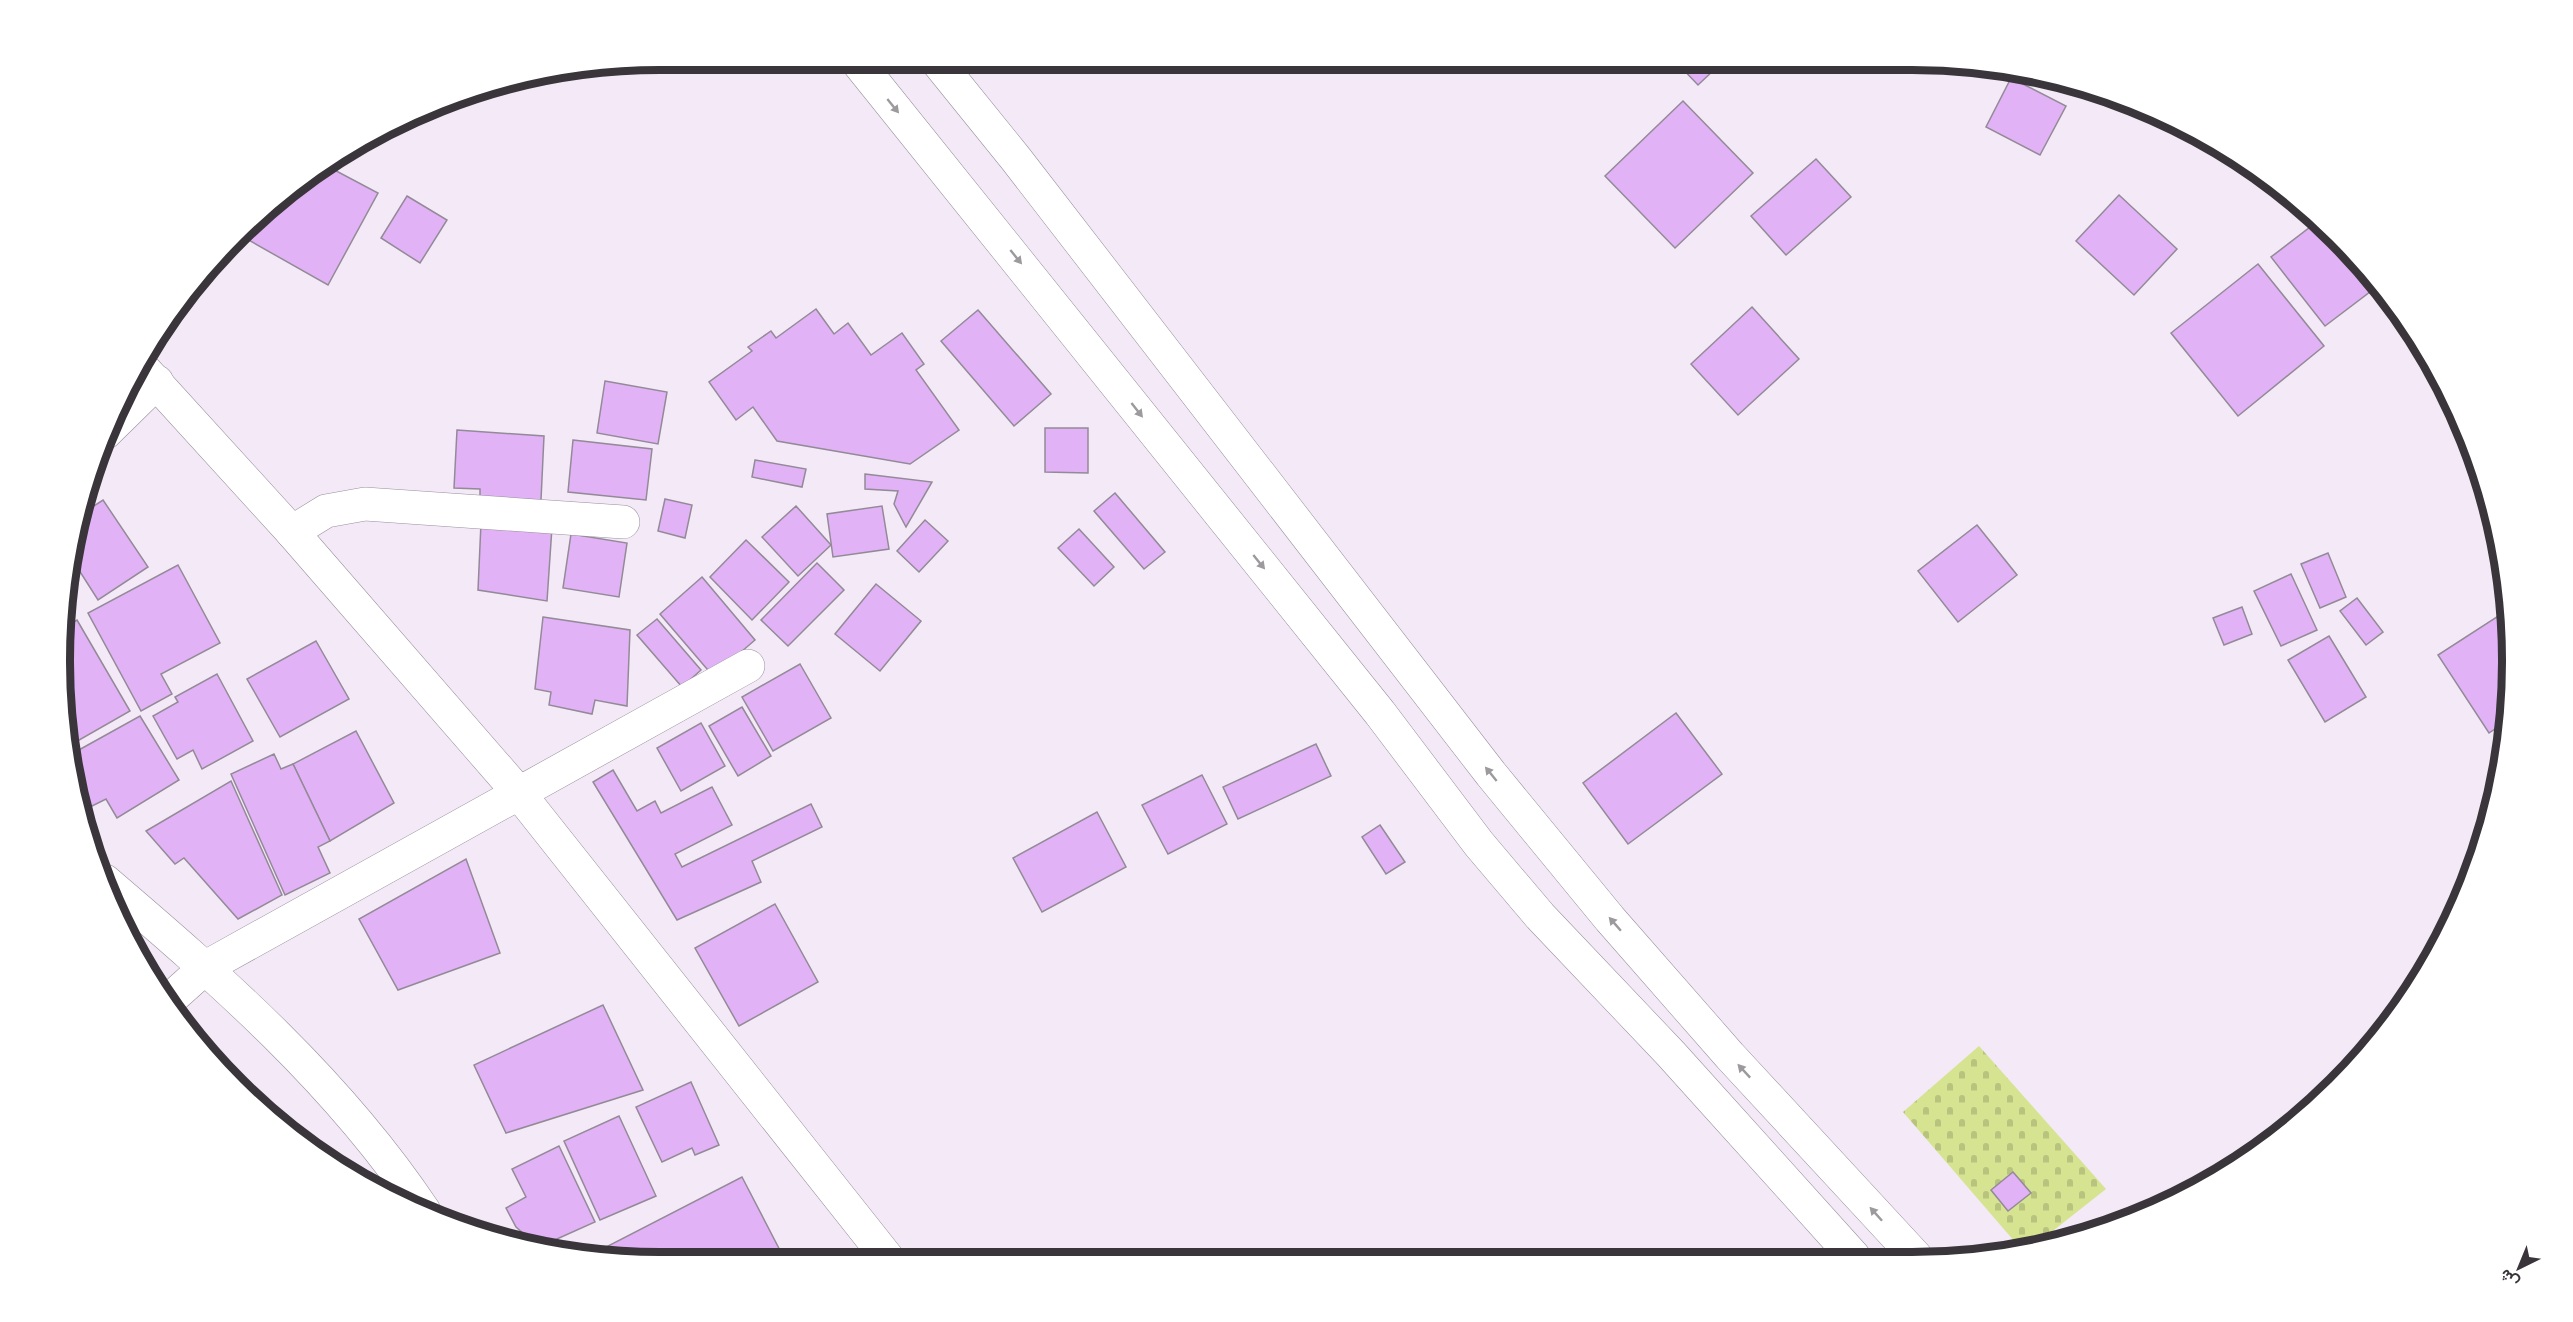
<svg xmlns="http://www.w3.org/2000/svg" width="2573" height="1322" viewBox="0 0 2573 1322" font-family="'Roboto Condensed',Vazirmatn,sans-serif">
	<style>
		.cemetery { fill: url(#cemetery-stones) }
		.building { fill: #e2b2f6; stroke: #938a97; stroke-width: 1.5 }
		.lines { fill: none; stroke-linecap: round; stroke-linejoin: round }
		.minor-casing { stroke: #998f9d; stroke-width: 34 }
		.minor { stroke: #fff; stroke-width: 33 }
		.oneway { fill: #9c9a9c }
		.rim { fill: none; stroke: #39353a; stroke-width: 8 }
	</style>
	<defs>
		<pattern id="cemetery-stones" width="16" height="16" patternUnits="userSpaceOnUse" patternTransform="scale(1.5)"><rect width="16" height="16" fill="#d6e391"/><path d="M2 7V4a2 2 0 0 1 4 0v3zM10 15v-3a2 2 0 0 1 4 0v3z" fill="#b8c37e"/></pattern>
	</defs>
	<rect width="100%" height="100%" fill="#f3e9f7"/>
	<path class="cemetery" d="M1979,1046L2106,1189L2035,1245L2021,1249L1903,1112Z"/>
	<g class="building">
		<path d="M1679,61H1710L1716,68L1698,85L1677,63Z"/>
		<path d="M2011,78L2066,106L2040,155L1986,127Z"/>
		<path d="M1683,101L1753,173L1675,248L1605,176Z"/>
		<path d="M1816,159L1851,197L1786,255L1751,216Z"/>
		<path d="M325,165L378,193L328,285L245,238L272,206L295,184Z"/>
		<path d="M2119,195L2177,249L2134,295L2076,241Z"/>
		<path d="M407,196L447,220L420,263L381,238Z"/>
		<path d="M2318,221L2364,264L2379,285L2325,326L2271,257Z"/>
		<path d="M2258,264L2324,346L2238,416L2171,333Z"/>
		<path d="M1752,307L1799,359L1738,415L1691,364Z"/>
		<path d="M816,309L834,334L848,323L871,355L902,333L924,364L916,370L959,430L910,464L777,441L753,407L736,420L709,382L752,351L748,347L771,331L776,338Z"/>
		<path d="M978,310L1051,394L1014,426L941,341Z"/>
		<path d="M605,381L667,392L658,444L597,433Z"/>
		<path d="M1045,428H1088V473L1045,472Z"/>
		<path d="M457,430L544,436L541,500L480,498V489L454,488Z"/>
		<path d="M573,440L652,449L646,500L568,492Z"/>
		<path d="M755,460L806,469L802,487L752,477Z"/>
		<path d="M865,474L932,482L906,527L894,504L898,491L865,489Z"/>
		<path d="M1115,493L1165,552L1144,569L1094,511Z"/>
		<path d="M665,499L692,505L685,538L658,531Z"/>
		<path d="M103,500L148,567L98,600L70,556L80,515Z"/>
		<path d="M796,506L831,545L798,576L762,537Z"/>
		<path d="M882,506L889,549L833,557L827,514Z"/>
		<path d="M925,520L948,541L919,572L897,551Z"/>
		<path d="M481,523L552,527L547,601L478,590Z"/>
		<path d="M1977,525L2017,575L1958,622L1918,571Z"/>
		<path d="M1079,529L1114,567L1094,586L1058,548Z"/>
		<path d="M571,534L627,543L619,597L563,588Z"/>
		<path d="M746,540L789,582L752,620L710,577Z"/>
		<path d="M2328,553L2346,597L2320,608L2301,564Z"/>
		<path d="M817,563L844,590L788,646L761,620Z"/>
		<path d="M178,565L220,643L161,674L172,694L141,711L88,613Z"/>
		<path d="M2291,574L2317,630L2281,646L2254,591Z"/>
		<path d="M702,577L755,640L713,676L660,614Z"/>
		<path d="M876,584L921,621L880,671L835,634Z"/>
		<path d="M2357,598L2383,632L2366,645L2340,611Z"/>
		<path d="M2242,607L2252,634L2224,645L2213,618Z"/>
		<path d="M2509,609L2512,700L2508,720L2489,733L2438,655Z"/>
		<path d="M543,617L630,630L627,706L595,700L592,714L549,705L551,692L535,689Z"/>
		<path d="M657,619L701,670L682,687L637,635Z"/>
		<path d="M77,620L130,711L67,747L62,629Z"/>
		<path d="M2329,636L2366,697L2325,722L2288,660Z"/>
		<path d="M316,641L349,699L280,737L247,679Z"/>
		<path d="M800,664L831,718L773,751L742,697Z"/>
		<path d="M217,674L253,741L202,769L193,750L177,759L153,716L178,702L175,697Z"/>
		<path d="M742,707L771,756L738,776L709,726Z"/>
		<path d="M1676,713L1722,774L1628,844L1583,783Z"/>
		<path d="M140,716L179,780L117,818L106,799L82,811L78,806L68,756Z"/>
		<path d="M701,723L725,766L681,791L657,748Z"/>
		<path d="M356,731L394,803L330,841L293,764Z"/>
		<path d="M1316,744L1331,776L1238,819L1223,787Z"/>
		<path d="M274,754L281,769L293,764L330,841L318,847L330,873L285,895L231,774Z"/>
		<path d="M613,770L637,811L655,801L661,813L712,787L732,825L675,854L682,867L811,804L822,827L752,861L761,882L677,920L593,782Z"/>
		<path d="M1202,775L1227,824L1168,854L1142,805Z"/>
		<path d="M231,781L282,895L238,919L184,858L175,864L146,831Z"/>
		<path d="M1097,812L1126,867L1042,912L1013,858Z"/>
		<path d="M1380,825L1405,862L1386,874L1362,837Z"/>
		<path d="M466,859L500,953L398,990L359,919Z"/>
		<path d="M775,904L818,982L739,1026L695,948Z"/>
		<path d="M603,1005L643,1090L506,1133L474,1065Z"/>
		<path d="M691,1082L719,1145L695,1155L692,1148L662,1162L636,1107Z"/>
		<path d="M619,1116L656,1196L600,1220L564,1141Z"/>
		<path d="M559,1146L595,1222L539,1247L516,1227L506,1208L526,1197L512,1169Z"/>
		<path d="M2013,1172L2031,1193L2008,1211L1991,1190Z"/>
		<path d="M742,1177L785,1260H615L608,1246Z"/>
	</g>
	<g class="lines">
		<g class="minor-casing">
			<g id="minor">
				<path d="M856,60L1380,713L1479,844L1540,916L1671,1054L1854,1257"/>
				<path d="M936,60L1016,159L1491,774L1610,919L1730,1056L1916,1257"/>
				<path d="M139,364L292,532L518,792L889,1260"/>
				<path d="M105,433L157,382"/>
				<path d="M292,532L326,511L365,504L623,522"/>
				<path d="M105,881C222,981 338,1082 424,1211"/>
				<path d="M167,1002L206,967L748,666"/>
			</g>
		</g>
		<use href="#minor" class="minor"/>
	</g>
	<defs><path id="oneway-solid" d="M-6-.8H1V-3.2L6.5 0L1 3.2V.8H-6Z" transform="scale(1.5)"/></defs>
	<g class="oneway">
		<use href="#oneway-solid" transform="translate(893 106) rotate(51)"/>
		<use href="#oneway-solid" transform="translate(1016 257) rotate(51)"/>
		<use href="#oneway-solid" transform="translate(1137 410) rotate(52)"/>
		<use href="#oneway-solid" transform="translate(1259 562) rotate(51)"/>
		<use href="#oneway-solid" transform="translate(1491 774) rotate(-129)"/>
		<use href="#oneway-solid" transform="translate(1615 924) rotate(-131)"/>
		<use href="#oneway-solid" transform="translate(1744 1071) rotate(-133)"/>
		<use href="#oneway-solid" transform="translate(1876 1214) rotate(-132)"/>
	</g>
	<path d="M0 0H2573V1322H0ZM660 70H1912A590 590 0 0 1 2502 660V662A590 590 0 0 1 1912 1252H660A590 590 0 0 1 70 662V660A590 590 0 0 1 660 70Z" fill="#fff" fill-rule="evenodd"/>
	<path class="rim" d="M660 70H1912A590 590 0 0 1 2502 660V662A590 590 0 0 1 1912 1252H660A590 590 0 0 1 70 662V660A590 590 0 0 1 660 70Z"/>
	<g transform="translate(2519 1268) rotate(223)" stroke="#ffffff" stroke-width="4.5" paint-order="stroke">
	<path d="M0-4.5L10 22L0 15L-10 22Z" fill="#39353a"/>
	<text y="-9" font-size="16" font-weight="bold" text-anchor="middle" fill="#39353a">ش</text>
	</g>
</svg>
